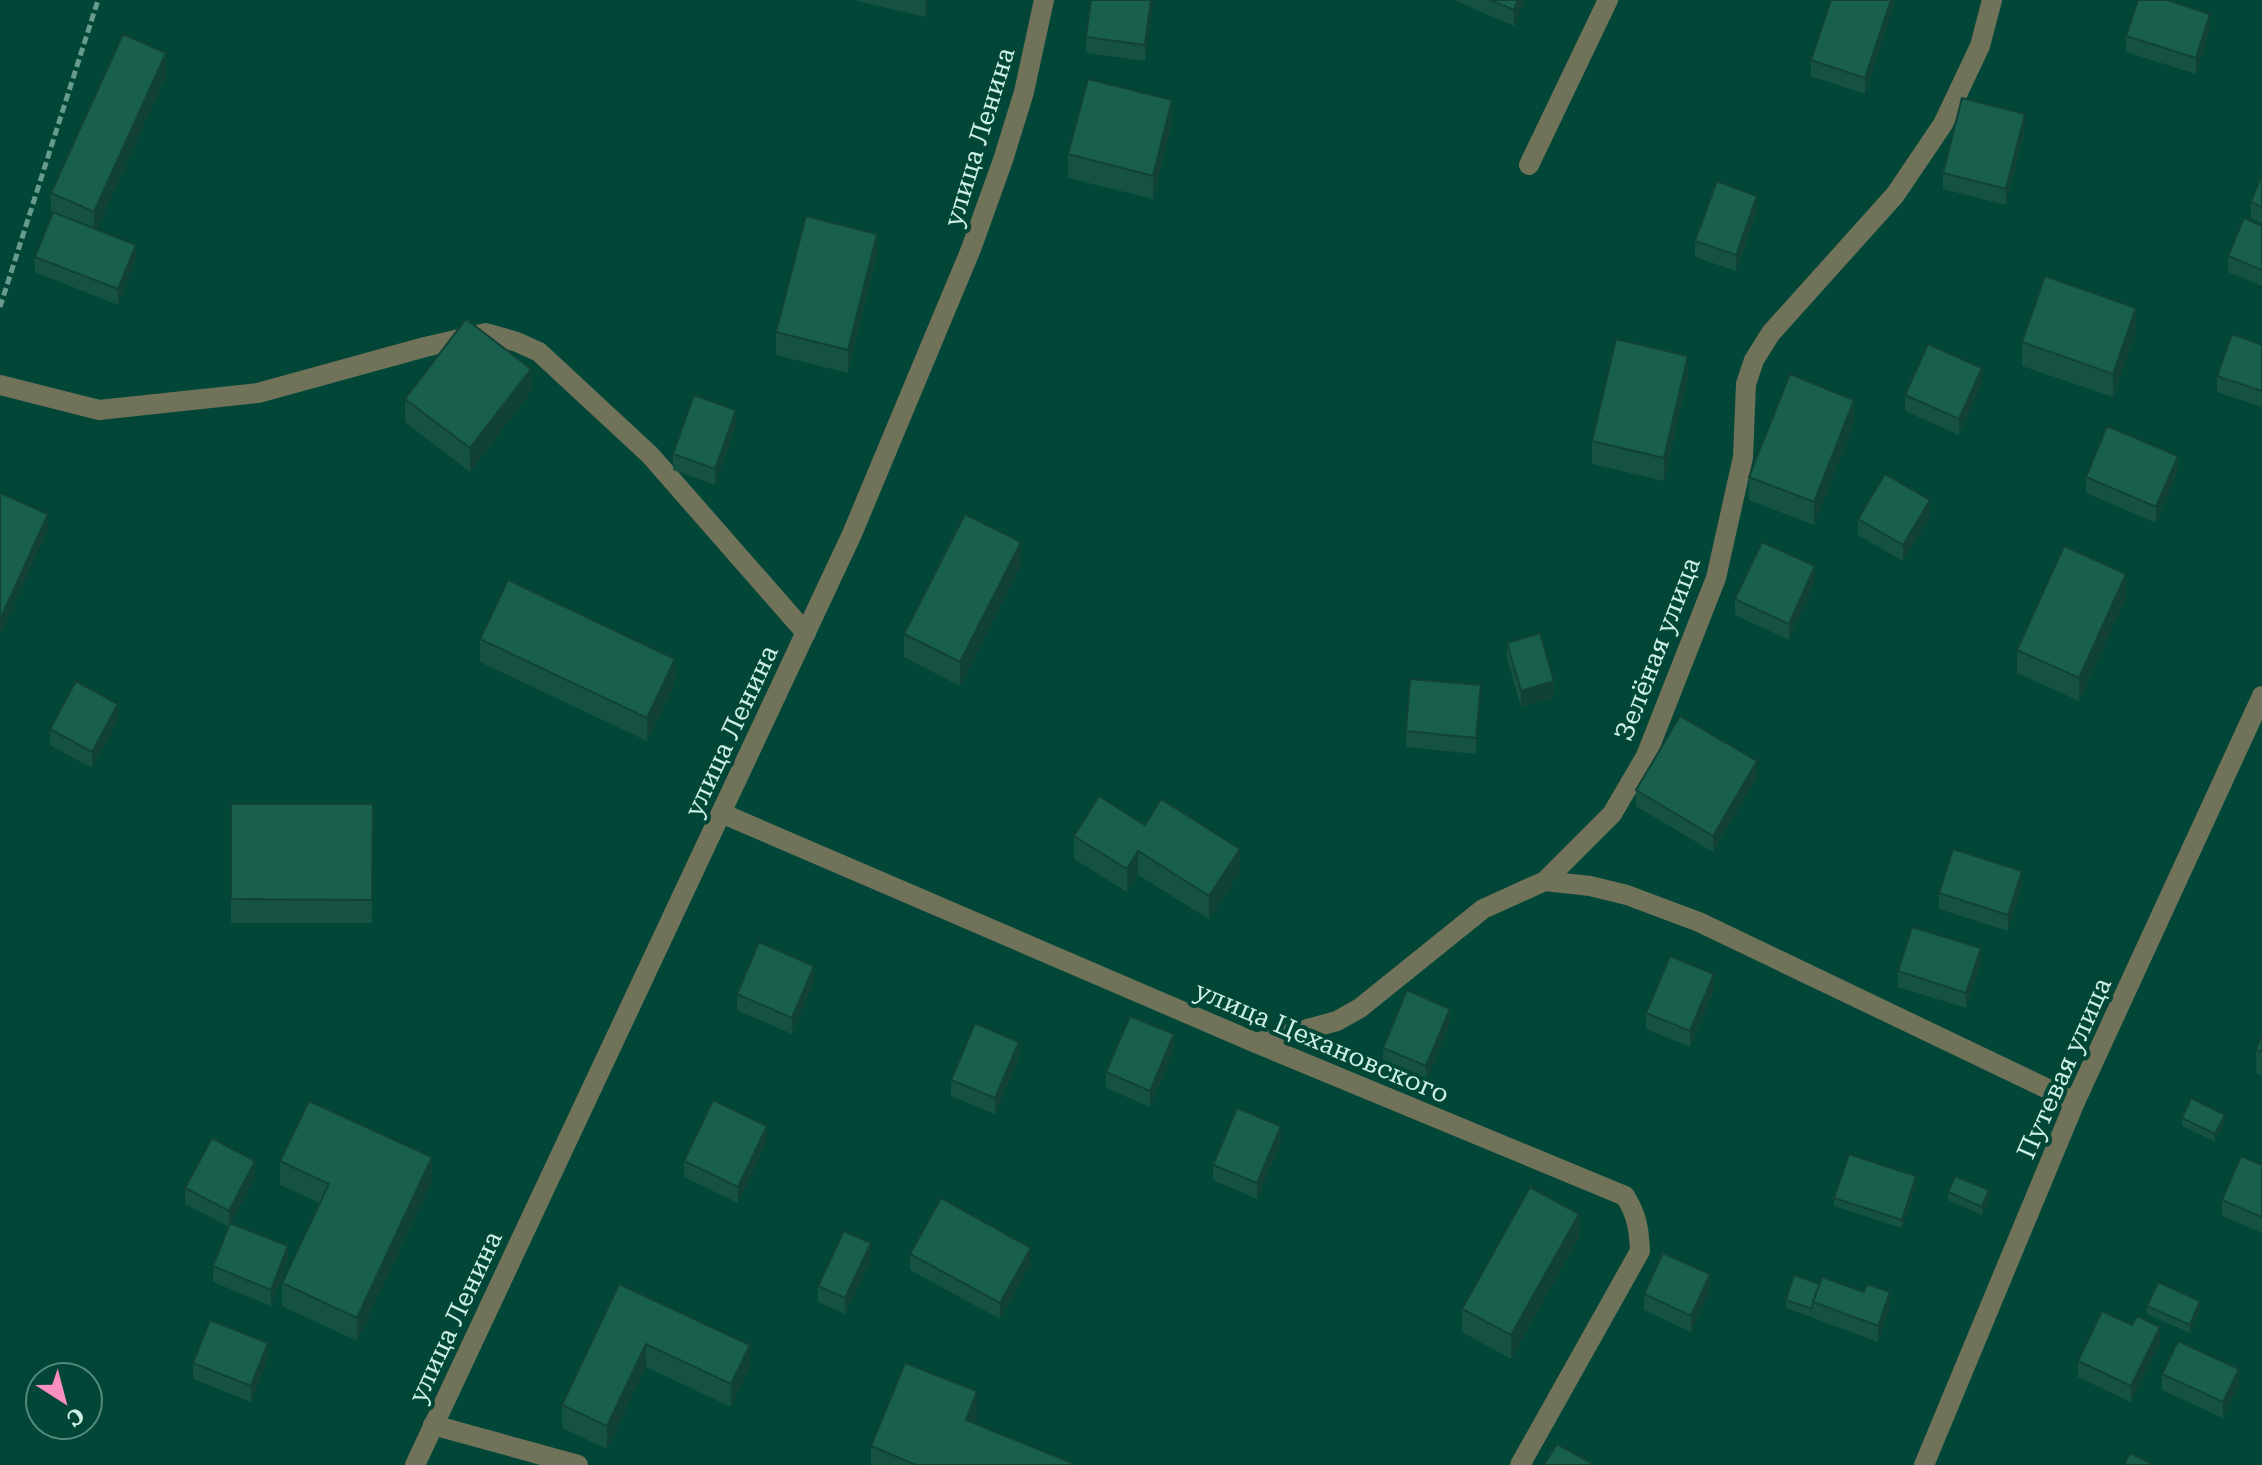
<svg xmlns="http://www.w3.org/2000/svg" width="2262" height="1465" viewBox="0 0 2262 1465" font-family="'Roboto Serif',serif">
	<style>
		.lines { fill: none; stroke-linecap: round; stroke-linejoin: round }
		.path { stroke: #669b8d; stroke-width: 5; stroke-dasharray: 8 4; stroke-linecap: butt }
		.minor { stroke: #707359; stroke-width: 20 }
		.wall { fill: #165242 }
		.shaded-wall { fill: #124236 }
		.building { fill: #195f4d; stroke: #124236; stroke-width: 2 }
		.labels { text-anchor: middle; dominant-baseline: central; stroke-width: 8; stroke-linejoin: round; paint-order: stroke }
		.street-label { font-size: 26px; fill: #cbf0e3; stroke: #024637 }
	</style>
	<rect width="100%" height="100%" fill="#024637"/>
	<g class="lines">
		<path class="path" d="M0,307L98,0"/>
		<g class="minor">
			<path d="M1529,165L1608,0"/>
			<path d="M0,385L99,410L258,393L425,347L486,333L517,342L539,352L650,455L806,633"/>
			<path d="M721,813L1256,1043L1625,1196C1637,1215 1639,1229 1640,1251L1520,1465"/>
			<path d="M1545,881L1590,886L1627,895L1699,922L2075,1102"/>
			<path d="M1256,1043L1337,1021L1360,1008L1483,909L1545,881L1612,814L1646,756L1716,578L1743,457L1746,384L1754,360L1771,333L1895,195L1943,124L1980,46L1992,0"/>
			<path d="M433,1425L578,1465"/>
			<path d="M415,1465L852,534L971,249L1003,160L1024,92L1044,0"/>
			<path d="M1924,1465L2075,1102L2262,696"/>
		</g>
	</g>
	<g class="wall">
		<path d="M857,0H929L925,17L857,1Z"/>
		<path d="M1153,0L1145,61L1086,53V37Z"/>
		<path d="M1454,0H1525L1514,26Z"/>
		<path d="M1895,0L1865,94L1811,76V60Z"/>
		<path d="M2210,30L2196,74L2126,52V36Z"/>
		<path d="M166,76L97,229L136,260L118,305L35,272V257L51,216V193Z"/>
		<path d="M1172,124L1153,199L1068,178V154Z"/>
		<path d="M2025,130L2006,205L1943,189V173Z"/>
		<path d="M2262,174V223L2251,218V202Z"/>
		<path d="M1757,212L1736,271L1695,257V241Z"/>
		<path d="M2262,226V286L2228,272V256Z"/>
		<path d="M877,257L848,373L776,355V332Z"/>
		<path d="M2136,332L2113,397L2022,366V342Z"/>
		<path d="M2262,345V407L2217,392V376Z"/>
		<path d="M1688,379L1664,481L1592,464V441Z"/>
		<path d="M1982,384L1959,435L1905,411V395Z"/>
		<path d="M531,392L470,472L405,422V399Z"/>
		<path d="M1854,423L1814,525L1749,500V477Z"/>
		<path d="M736,426L715,485L673,470V454Z"/>
		<path d="M2178,472L2156,523L2086,493V477Z"/>
		<path d="M1930,516L1903,561L1858,535V519Z"/>
		<path d="M1021,565L960,686L904,657V634Z"/>
		<path d="M1815,582L1789,640L1735,615V599Z"/>
		<path d="M2126,598L2079,701L2017,673V650Z"/>
		<path d="M480,639L675,683L647,741L480,662Z"/>
		<path d="M1507,643L1554,697L1521,707L1507,659Z"/>
		<path d="M1481,701L1476,754L1406,747V731Z"/>
		<path d="M118,720L92,768L50,745V729Z"/>
		<path d="M1757,777L1713,852L1636,806V790Z"/>
		<path d="M231,804H373L372,923H231Z"/>
		<path d="M1145,825L1240,872L1209,919L1138,875L1127,892L1074,859V836Z"/>
		<path d="M2022,887L2008,931L1939,909V893Z"/>
		<path d="M1981,964L1966,1008L1898,987V971Z"/>
		<path d="M814,982L792,1034L737,1010V994Z"/>
		<path d="M1714,990L1690,1047L1646,1029V1013Z"/>
		<path d="M1450,1024L1426,1082L1383,1063V1048Z"/>
		<path d="M2262,1035V1076L2256,1073V1050Z"/>
		<path d="M1174,1050L1150,1107L1106,1088V1072Z"/>
		<path d="M1019,1058L995,1114L951,1096V1080Z"/>
		<path d="M2182,1118L2225,1123L2215,1142L2182,1126Z"/>
		<path d="M767,1142L738,1203L684,1177V1161Z"/>
		<path d="M1281,1142L1257,1199L1213,1180V1165Z"/>
		<path d="M280,1161L432,1181L357,1341L282,1306V1283L320,1203L280,1185Z"/>
		<path d="M2262,1165V1233L2222,1216V1200Z"/>
		<path d="M255,1177L231,1223L288,1262L271,1306L213,1282V1266L229,1227L185,1204V1188Z"/>
		<path d="M1916,1185L1902,1228L1834,1206V1198Z"/>
		<path d="M1948,1192L1989,1199L1982,1215L1948,1200Z"/>
		<path d="M1579,1237L1511,1359L1462,1332V1309Z"/>
		<path d="M910,1254L1031,1264L1000,1319L910,1270Z"/>
		<path d="M871,1259L845,1314L818,1302V1286Z"/>
		<path d="M619,1284L750,1368L731,1407L646,1367L607,1449L562,1428V1405Z"/>
		<path d="M1710,1290L1691,1332L1644,1310V1294Z"/>
		<path d="M1786,1300L1890,1308L1878,1342L1813,1318V1316L1812,1317L1786,1308Z"/>
		<path d="M2147,1306L2200,1309L2190,1333L2147,1314Z"/>
		<path d="M2160,1343L2131,1402L2078,1377V1361Z"/>
		<path d="M268,1359L251,1402L193,1379V1363Z"/>
		<path d="M2162,1374L2239,1385L2223,1418L2162,1390Z"/>
		<path d="M977,1422L976,1424L1077,1465H871V1446Z"/>
	</g>
	<g class="shaded-wall">
		<path d="M926,0H929L925,17Z"/>
		<path d="M1151,0H1153V6L1145,61V45Z"/>
		<path d="M1518,0H1525L1514,26V10Z"/>
		<path d="M1891,0H1895V2L1865,94V78Z"/>
		<path d="M2210,14V30L2196,74V58Z"/>
		<path d="M166,53V76L94,236V212Z"/>
		<path d="M1172,100V124L1153,199V176Z"/>
		<path d="M2025,114V130L2006,205V189Z"/>
		<path d="M1757,196V212L1736,271V255Z"/>
		<path d="M877,234V257L848,373V350Z"/>
		<path d="M136,245V260L118,305V289Z"/>
		<path d="M2136,308V332L2113,397V374Z"/>
		<path d="M1688,356V379L1664,481V458Z"/>
		<path d="M1982,368V384L1959,435V419Z"/>
		<path d="M531,369V392L470,472V448Z"/>
		<path d="M1854,400V423L1814,525V502Z"/>
		<path d="M736,410V426L715,485V469Z"/>
		<path d="M2178,456V472L2156,523V507Z"/>
		<path d="M1930,500V516L1903,561V545Z"/>
		<path d="M48,514V530L0,636V620Z"/>
		<path d="M1021,542V565L960,686V662Z"/>
		<path d="M1815,566V582L1789,640V624Z"/>
		<path d="M2126,574V598L2079,701V678Z"/>
		<path d="M675,659V683L647,741V718Z"/>
		<path d="M1554,681V697L1521,707V691Z"/>
		<path d="M1481,685V701L1476,754V738Z"/>
		<path d="M118,704V720L92,768V752Z"/>
		<path d="M1757,761V777L1713,852V836Z"/>
		<path d="M1240,849V872L1209,919V896Z"/>
		<path d="M1138,851V875L1127,892V869Z"/>
		<path d="M2022,871V887L2008,931V915Z"/>
		<path d="M1981,948V964L1966,1008V993Z"/>
		<path d="M814,966V982L792,1034V1018Z"/>
		<path d="M1714,974V990L1690,1047V1031Z"/>
		<path d="M1450,1009V1024L1426,1082V1066Z"/>
		<path d="M1174,1034V1050L1150,1107V1091Z"/>
		<path d="M1019,1042V1058L995,1114V1098Z"/>
		<path d="M2225,1115V1123L2215,1142V1134Z"/>
		<path d="M767,1126V1142L738,1203V1187Z"/>
		<path d="M1281,1126V1142L1257,1199V1183Z"/>
		<path d="M432,1157V1181L357,1341V1318Z"/>
		<path d="M255,1161V1177L229,1227V1211Z"/>
		<path d="M1916,1176V1185L1902,1228V1220Z"/>
		<path d="M1989,1190V1199L1982,1215V1207Z"/>
		<path d="M1579,1214V1237L1511,1359V1335Z"/>
		<path d="M871,1243V1259L845,1314V1298Z"/>
		<path d="M288,1246V1262L271,1306V1290Z"/>
		<path d="M1031,1248V1264L1000,1319V1303Z"/>
		<path d="M1710,1274V1290L1691,1332V1316Z"/>
		<path d="M1890,1292V1308L1878,1342V1326Z"/>
		<path d="M2200,1301V1309L2190,1333V1325Z"/>
		<path d="M2160,1327V1343L2131,1402V1386Z"/>
		<path d="M268,1343V1359L251,1402V1386Z"/>
		<path d="M646,1344V1367L607,1449V1426Z"/>
		<path d="M750,1345V1368L731,1407V1384Z"/>
		<path d="M2239,1369V1385L2223,1418V1402Z"/>
		<path d="M977,1391V1422L966,1450V1420Z"/>
	</g>
	<g class="building">
		<path d="M1091,0H1151L1145,45L1086,37Z"/>
		<path d="M1490,0H1518L1514,10Z"/>
		<path d="M1831,0H1891L1865,78L1811,60Z"/>
		<path d="M2138,0H2167L2210,14L2196,58L2126,36Z"/>
		<path d="M123,34L166,53L94,212L51,193Z"/>
		<path d="M1088,79L1172,100L1153,176L1068,154Z"/>
		<path d="M1962,98L2025,114L2006,189L1943,173Z"/>
		<path d="M2262,174V207L2251,202Z"/>
		<path d="M1717,181L1757,196L1736,255L1695,241Z"/>
		<path d="M53,212L136,245L118,289L35,257Z"/>
		<path d="M806,216L877,234L848,350L776,332Z"/>
		<path d="M2244,218L2262,226V270L2228,256Z"/>
		<path d="M2045,276L2136,308L2113,374L2022,342Z"/>
		<path d="M466,319L531,369L470,448L405,399Z"/>
		<path d="M2232,334L2262,345V391L2217,376Z"/>
		<path d="M1616,339L1688,356L1664,458L1592,441Z"/>
		<path d="M1928,344L1982,368L1959,419L1905,395Z"/>
		<path d="M1790,374L1854,400L1814,502L1749,477Z"/>
		<path d="M694,395L736,410L715,469L673,454Z"/>
		<path d="M2107,426L2178,456L2156,507L2086,477Z"/>
		<path d="M1885,474L1930,500L1903,545L1858,519Z"/>
		<path d="M0,493L48,514L0,620Z"/>
		<path d="M965,514L1021,542L960,662L904,634Z"/>
		<path d="M1762,542L1815,566L1789,624L1735,599Z"/>
		<path d="M2064,546L2126,574L2079,678L2017,650Z"/>
		<path d="M508,580L675,659L647,718L480,639Z"/>
		<path d="M1540,633L1554,681L1521,691L1507,643Z"/>
		<path d="M1410,679L1481,685L1476,738L1406,731Z"/>
		<path d="M76,681L118,704L92,752L50,729Z"/>
		<path d="M1680,716L1757,761L1713,836L1636,790Z"/>
		<path d="M1099,796L1145,825L1161,799L1240,849L1209,896L1138,851L1127,869L1074,836Z"/>
		<path d="M231,804H373L372,900L231,899Z"/>
		<path d="M1953,849L2022,871L2008,915L1939,893Z"/>
		<path d="M1912,927L1981,948L1966,993L1898,971Z"/>
		<path d="M759,942L814,966L792,1018L737,994Z"/>
		<path d="M1670,956L1714,974L1690,1031L1646,1013Z"/>
		<path d="M1407,990L1450,1009L1426,1066L1383,1048Z"/>
		<path d="M1130,1016L1174,1034L1150,1091L1106,1072Z"/>
		<path d="M975,1023L1019,1042L995,1098L951,1080Z"/>
		<path d="M2262,1035V1052L2256,1050Z"/>
		<path d="M2191,1098L2225,1115L2215,1134L2182,1118Z"/>
		<path d="M713,1100L767,1126L738,1187L684,1161Z"/>
		<path d="M309,1101L432,1157L357,1318L282,1283L329,1184L280,1161Z"/>
		<path d="M1237,1108L1281,1126L1257,1183L1213,1165Z"/>
		<path d="M212,1138L255,1161L229,1211L185,1188Z"/>
		<path d="M1849,1154L1916,1176L1902,1220L1834,1198Z"/>
		<path d="M2241,1156L2262,1165V1217L2222,1200Z"/>
		<path d="M1955,1176L1989,1190L1982,1207L1948,1192Z"/>
		<path d="M1530,1187L1579,1214L1511,1335L1462,1309Z"/>
		<path d="M941,1198L1031,1248L1000,1303L910,1254Z"/>
		<path d="M230,1223L288,1246L271,1290L213,1266Z"/>
		<path d="M844,1231L871,1243L845,1298L818,1286Z"/>
		<path d="M1663,1253L1710,1274L1691,1316L1644,1294Z"/>
		<path d="M1794,1275L1820,1284L1813,1302L1812,1309L1786,1300Z"/>
		<path d="M1822,1277L1864,1292L1867,1284L1890,1292L1878,1326L1813,1302Z"/>
		<path d="M2158,1282L2200,1301L2190,1325L2147,1306Z"/>
		<path d="M619,1284L750,1345L731,1384L646,1344L607,1426L562,1405Z"/>
		<path d="M2102,1311L2132,1325L2137,1316L2160,1327L2131,1386L2078,1361Z"/>
		<path d="M210,1320L268,1343L251,1386L193,1363Z"/>
		<path d="M2178,1341L2239,1369L2223,1402L2162,1374Z"/>
		<path d="M905,1363L977,1391L966,1420L1077,1465H916L871,1446Z"/>
		<path d="M1557,1444L1595,1465H1544Z"/>
		<path d="M2130,1453L2154,1465H2124Z"/>
	</g>
	<g class="labels">
		<g class="street-label">
			<text transform="translate(979 137) rotate(-73)">улица Ленина</text>
			<text transform="translate(1657 649) rotate(-69)">Зелёная улица</text>
			<text transform="translate(731 731) rotate(-65)">улица Ленина</text>
			<text transform="translate(1322 1042) rotate(23)">улица Цехановского</text>
			<text transform="translate(2064 1068) rotate(-66)">Путевая улица</text>
			<text transform="translate(455 1317) rotate(-65)">улица Ленина</text>
		</g>
	</g>
	<g transform="translate(64 1401) rotate(144)"><circle r="38" fill="#024637" stroke="#528a7c" stroke-width="2"/>
	<path d="M0-6L14 30L0 20L-14 30Z" fill="#fc8fc1"/>
	<text y="-12" font-size="22" font-weight="bold" text-anchor="middle" fill="#cbf0e3">С</text>
	</g>
</svg>
